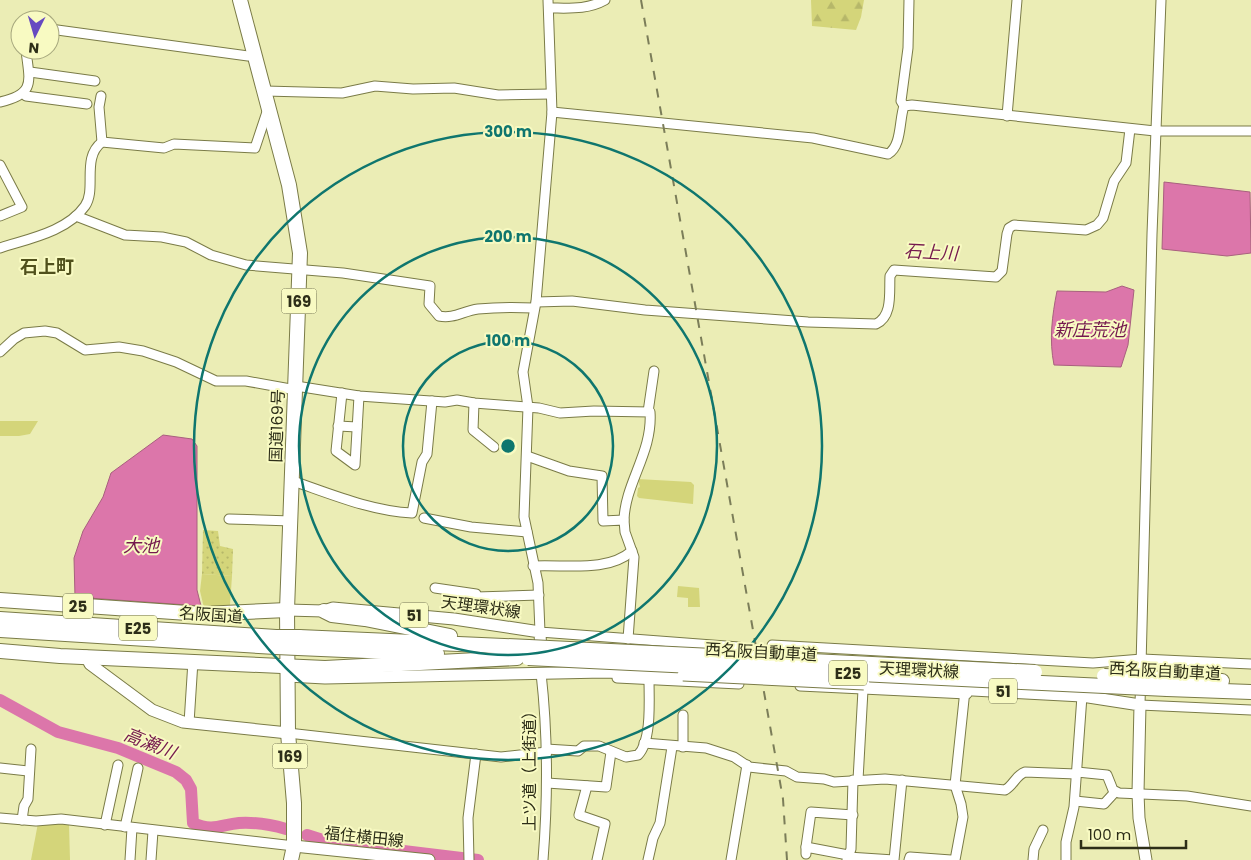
<svg xmlns="http://www.w3.org/2000/svg" width="1251" height="860" viewBox="0 0 1251 860" font-family="Poppins,'Noto Sans JP',sans-serif">
	<style>
		.grass { fill: url(#grass-dots) }
		.forest { fill: url(#forest-firs) }
		.park { fill: #d4d57a }
		.water { fill: #dc76aa; stroke: #a8607e }
		.lines { fill: none; stroke-linecap: round; stroke-linejoin: round }
		.river { stroke: #dc76aa; stroke-width: 12 }
		.minor-casing { stroke: #7a7b47; stroke-width: 11 }
		.major-casing { stroke: #7a7b47; stroke-width: 13 }
		.highway-casing { stroke: #7a7b47; stroke-width: 16 }
		.minor { stroke: #fff; stroke-width: 9 }
		.major { stroke: #fff; stroke-width: 11 }
		.highway { stroke: #fff; stroke-width: 14 }
		.rail { stroke: #7b7d59; stroke-width: 2; stroke-dasharray: 9 9; stroke-linecap: butt }
		.major-bridge-casing { stroke: #7a7b47; stroke-width: 13; stroke-linecap: butt }
		.highway-bridge-casing { stroke: #7a7b47; stroke-width: 16; stroke-linecap: butt }
		.major-bridge { stroke: #fff; stroke-width: 11 }
		.highway-bridge { stroke: #fff; stroke-width: 14 }
		.ring { fill: none; stroke: #0f766e; stroke-width: 2.5 }
		.labels { text-anchor: middle; dominant-baseline: central; stroke-width: 4; stroke-linejoin: round; paint-order: stroke }
		.shield { fill: #f8fac2; stroke: #6a6b4b; stroke-width: 1 }
		.shield-label { font-size: 15px; font-weight: bold; fill: #2d2e18 }
		.street-label { font-size: 16px; fill: #2d2e18; stroke: #f8fac2 }
		.water-label { font-size: 18px; font-style: italic; fill: #74194e; stroke: #f8fac2 }
		.neighbourhood-label { font-size: 18px; font-weight: bold; fill: #50501c; stroke: #f8fac2 }
		.centre { fill: #0f766e; stroke: #f8fac2; stroke-width: 2.5 }
		.ring-label { font-size: 15px; text-anchor: middle; font-weight: bold; fill: #0f766e; stroke: #f8fac2; stroke-width: 4; stroke-linejoin: round; paint-order: stroke }
	</style>
	<defs>
		<pattern id="grass-dots" width="8" height="8" patternUnits="userSpaceOnUse" patternTransform="scale(1.25)"><rect width="8" height="8" fill="#d4d57a"/><path d="M2 2h.1M6 6h.1" fill="none" stroke="#b6b769" stroke-width="1.8" stroke-linecap="round"/></pattern>
		<pattern id="forest-firs" width="22" height="20" patternUnits="userSpaceOnUse" patternTransform="scale(1.25)"><rect width="22" height="20" fill="#d4d57a"/><path d="M5 1l3.5 6h-7zM16 11l3.5 6h-7z" fill="#b6b769"/></pattern>
	</defs>
	<rect width="100%" height="100%" fill="#ebedb5"/>
	<path class="grass" d="M203,530L218,531L220,546L233,549L232,576L202,574Z"/>
	<path class="forest" d="M811,0H864L861,17L856,30L812,26Z"/>
	<g class="park">
		<path d="M0,421H38L30,434L19,436H0Z"/>
		<path d="M638,479L691,482L694,485L693,504L639,498L637,496L638,488L640,487Z"/>
		<path d="M202,574L232,576L230,605L204,608L200,591Z"/>
		<path d="M678,586L699,588L700,607H688V598L677,597Z"/>
		<path d="M38,823L69,824L70,860H31Z"/>
	</g>
	<g class="water">
		<path d="M1164,182L1250,192L1251,253L1227,256L1162,249Z"/>
		<path d="M1122,286L1134,290L1128,345L1121,367L1054,365C1049,340 1052,316 1057,291L1106,292Z"/>
		<path d="M163,435L192,439L197,446V590L201,606L75,597L74,558L83,531L103,497L111,473Z"/>
	</g>
	<g class="lines">
		<g class="river">
			<path d="M0,700L58,732L118,748L176,772L186,780L191,789L193,823C213,832 220,825 239,823C255,822 272,825 286,829"/>
			<path d="M307,835L329,842L478,860"/>
		</g>
		<g class="minor-casing">
			<g id="minor">
				<path d="M548,0L552,112L536,302L523,372L528,407L524,517L538,583L540,632L739,647"/>
				<path d="M1161,0L1152,234L1140,705L1251,710"/>
				<path d="M549,8C569,8 587,10 605,0"/>
				<path d="M50,29L248,56L254,54"/>
				<path d="M30,72L95,81"/>
				<path d="M265,91L342,93L375,86L413,89L454,88L498,95L551,94"/>
				<path d="M23,93L26,96L87,104"/>
				<path d="M101,96L99,107L102,142"/>
				<path d="M0,102C37,94 29,80 26,50"/>
				<path d="M904,106L912,105L1155,131H1251"/>
				<path d="M552,112L813,138L888,154C902,146 899,120 904,106L901,101L908,48L909,0"/>
				<path d="M1007,116L1017,0"/>
				<path d="M0,165L22,207L0,216"/>
				<path d="M76,216L125,235L162,237L186,242L211,255L246,265L343,273L430,286L429,304L439,316C454,319 463,311 478,309C497,307 515,307 534,308"/>
				<path d="M0,248C27,239 67,232 85,206C97,189 81,158 102,142L164,148L174,144L255,148L268,109"/>
				<path d="M536,302L572,301L645,310L808,322L876,324C893,316 889,292 890,276L894,270L996,277L1002,271L1007,234L1009,228L1014,225L1086,230L1097,225L1103,218L1114,181L1126,163L1130,129"/>
				<path d="M0,352L14,339L24,333L45,331L57,333L85,350L119,347L143,351L176,362L216,381H246L296,390"/>
				<path d="M296,386L359,396L445,402L457,400L474,403L539,408L560,413L594,411L650,412C653,452 625,483 624,520"/>
				<path d="M342,393L336,451L355,465L359,396"/>
				<path d="M474,403L473,430L494,447"/>
				<path d="M648,412L654,371"/>
				<path d="M338,426L357,427"/>
				<path d="M527,456L569,471L602,476L603,521L624,520L625,532L634,557L628,639"/>
				<path d="M293,481C331,494 371,511 412,513L422,462L427,454L432,401"/>
				<path d="M424,518L471,527L527,532"/>
				<path d="M229,519L291,521"/>
				<path d="M533,566C565,564 607,573 632,551"/>
				<path d="M435,588L476,594V597L539,595"/>
				<path d="M772,645L1093,663L1142,659L1251,664"/>
				<path d="M541,673C548,735 548,797 543,860"/>
				<path d="M617,678L739,684"/>
				<path d="M800,686L967,694"/>
				<path d="M683,715V747"/>
				<path d="M189,723L193,661"/>
				<path d="M288,733L501,757L547,752"/>
				<path d="M644,743L706,748L734,757L749,767L786,771L797,777L824,779L834,782L885,779L1005,790C1013,786 1016,775 1025,772L1076,774"/>
				<path d="M546,749L578,751L584,746H599L626,757L638,755C652,741 649,699 649,680"/>
				<path d="M0,768L28,771"/>
				<path d="M1077,772L1107,775L1113,790L1119,793L1187,796L1251,806"/>
				<path d="M858,780L863,690"/>
				<path d="M547,783L606,787L611,752"/>
				<path d="M587,786L579,815L605,824L597,860"/>
				<path d="M1075,801L1104,804L1115,792"/>
				<path d="M0,818L36,821L61,819L294,846"/>
				<path d="M22,820L24,806L28,799L31,749"/>
				<path d="M105,825L118,765"/>
				<path d="M125,827L138,768"/>
				<path d="M806,847L811,812L853,815"/>
				<path d="M806,854V847L848,855"/>
				<path d="M848,857L894,860L902,780"/>
				<path d="M130,860L132,828"/>
				<path d="M151,860L153,831"/>
				<path d="M469,860L468,818L476,754"/>
				<path d="M648,860L653,838L660,823L672,747"/>
				<path d="M731,860L747,765"/>
				<path d="M847,860L851,849L853,780"/>
				<path d="M909,860L910,857L951,860"/>
				<path d="M955,860L963,817L961,804L955,785L965,690"/>
				<path d="M1033,860L1034,849L1043,830"/>
				<path d="M1066,860V842L1074,807L1082,696"/>
			</g>
		</g>
		<g class="major-casing">
			<g id="major">
				<path d="M287,610L324,611L333,608L454,619L540,632L541,656"/>
				<path d="M86,656L90,664L152,710L183,722L288,733"/>
				<path d="M287,676L325,678L604,672L683,675"/>
				<path d="M864,684L1082,696L1140,705L1138,793L1139,818L1146,860"/>
				<path d="M294,846L429,860"/>
			</g>
		</g>
		<g class="highway-casing">
			<g id="highway">
				<path d="M240,0L289,185L300,253L287,610L288,733L294,803V846L291,860"/>
				<path d="M0,600L202,614L287,610"/>
				<path d="M324,611L332,615L365,619L450,636"/>
				<path d="M0,619L276,637"/>
				<path d="M0,630L276,647"/>
				<path d="M299,637L529,647"/>
				<path d="M298,648L437,654"/>
				<path d="M0,651L60,656L325,668L517,658"/>
				<path d="M1168,679L1222,681"/>
				<path d="M1167,689L1251,692"/>
			</g>
		</g>
		<use href="#minor" class="minor"/>
		<use href="#major" class="major"/>
		<use href="#highway" class="highway"/>
		<path class="rail" d="M641,0L783,799L787,860"/>
		<g class="major-bridge-casing">
			<path id="major-bridge" d="M683,675L864,684"/>
		</g>
		<g class="highway-bridge-casing">
			<g id="highway-bridge">
				<path d="M276,637H299"/>
				<path d="M276,647L298,648"/>
				<path d="M529,647L1035,672"/>
				<path d="M528,658L1167,689"/>
				<path d="M1104,676L1168,679"/>
			</g>
		</g>
		<use href="#major-bridge" class="major-bridge"/>
		<use href="#highway-bridge" class="highway-bridge"/>
	</g>
	<g class="ring">
		<circle cx="508" cy="446" r="105"/>
		<circle cx="508" cy="446" r="209"/>
		<circle cx="508" cy="446" r="314"/>
	</g>
	<g class="labels">
		<g class="shield">
			<rect x="281.5" y="288.5" width="35" height="25" rx="4"/>
			<rect x="63" y="593.5" width="30" height="25" rx="4"/>
			<rect x="400" y="602.5" width="28" height="25" rx="4"/>
			<rect x="119" y="615.5" width="38" height="25" rx="4"/>
			<rect x="829" y="660.5" width="38" height="25" rx="4"/>
			<rect x="989" y="678.5" width="28" height="25" rx="4"/>
			<rect x="272.5" y="743.5" width="35" height="25" rx="4"/>
		</g>
		<g class="shield-label">
			<text x="299" y="301">169</text>
			<text x="78" y="606">25</text>
			<text x="414" y="615">51</text>
			<text x="138" y="628">E25</text>
			<text x="848" y="673">E25</text>
			<text x="1003" y="691">51</text>
			<text x="290" y="756">169</text>
		</g>
		<g class="street-label">
			<text transform="translate(277 426) rotate(-88)">国道169号</text>
			<text transform="translate(481 607) rotate(8)">天理環状線</text>
			<text transform="translate(211 615) rotate(4)">名阪国道</text>
			<text transform="translate(761 652) rotate(3)">西名阪自動車道</text>
			<text transform="translate(919 670) rotate(3)">天理環状線</text>
			<text transform="translate(1165 671) rotate(3)">西名阪自動車道</text>
			<text transform="translate(529 767) rotate(-90)">上ツ道（上街道）</text>
			<text transform="translate(364 837) rotate(6)">福住横田線</text>
		</g>
		<g class="water-label">
			<text transform="translate(931 252) rotate(3)">石上川</text>
			<text x="1090" y="329">新庄荒池</text>
			<text x="141" y="545">大池</text>
			<text transform="translate(150 743) rotate(22)">高瀬川</text>
		</g>
		<g class="neighbourhood-label">
			<text x="47" y="266">石上町</text>
		</g>
	</g>
	<circle cx="508" cy="446" r="8" class="centre"/>
	<g class="ring-label">
		<text x="508" y="137">300 m</text>
		<text x="508" y="242">200 m</text>
		<text x="508" y="346">100 m</text>
	</g>
	<g transform="translate(35 35) rotate(185)"><circle r="24" fill="#f8fac2" stroke="#a7a87e"/>
	<path d="M0-4L9 19L0 12L-9 19Z" fill="#6649c1"/>
	<text y="-8" font-size="14" font-weight="bold" text-anchor="middle" fill="#2d2e18">N</text>
	</g>
	<path d="M1081 840v8h105v-8" fill="none" stroke="#2d2e18" stroke-width="2.5"/>
	<text x="1088" y="840" font-size="15" fill="#2d2e18" stroke="#f8fac2" stroke-width="4" paint-order="stroke">100 m</text>
</svg>
